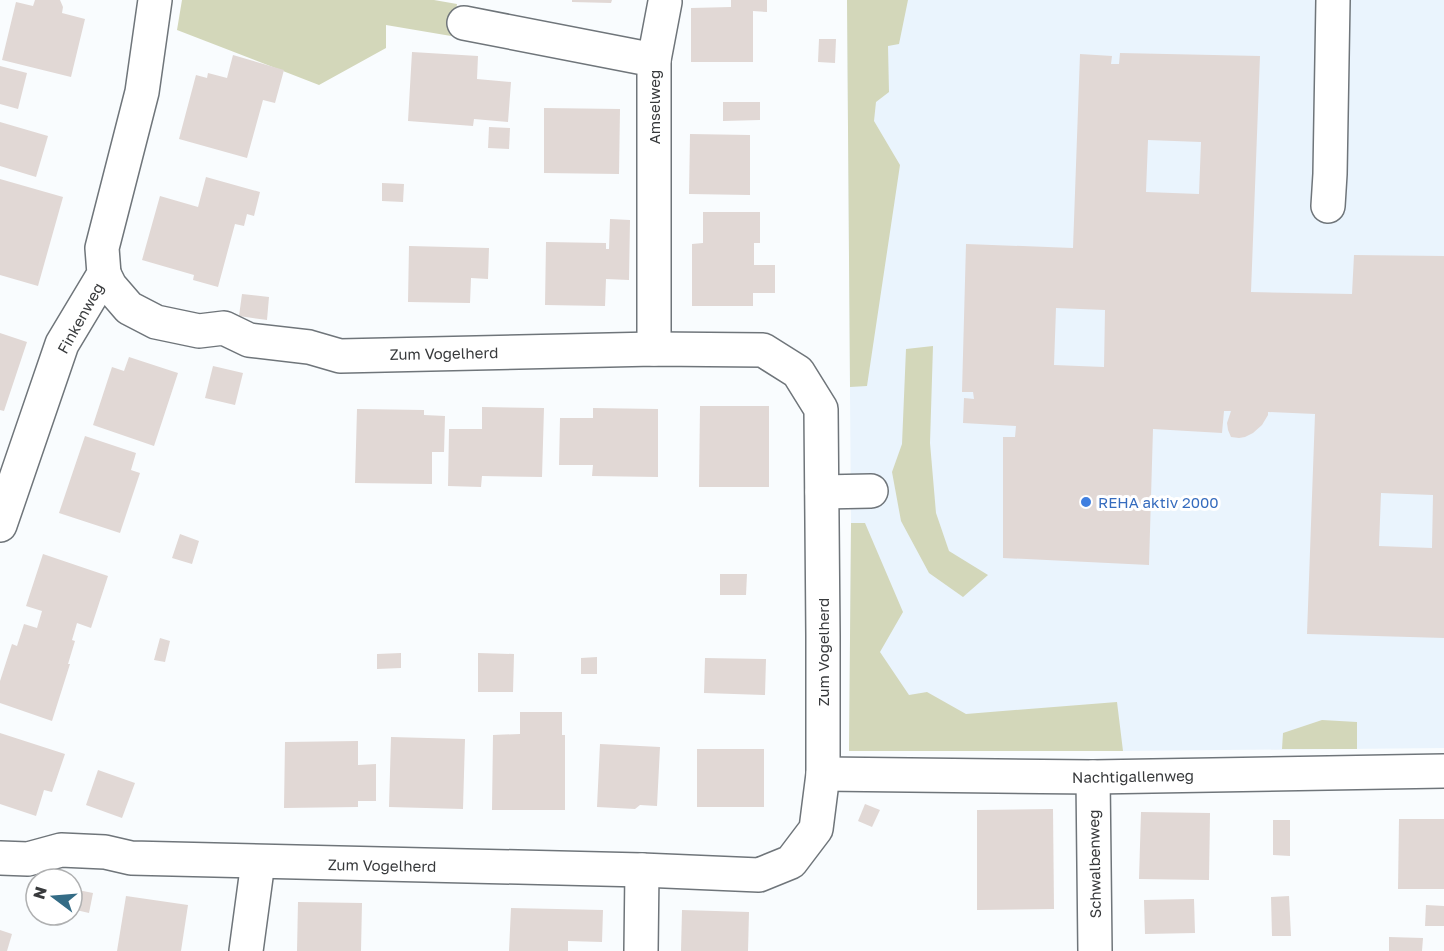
<svg xmlns="http://www.w3.org/2000/svg" width="1444" height="951" viewBox="0 0 1444 951" font-family="'Golos Text',sans-serif">
	<style>
		.built { fill: #eaf4fd }
		.green { fill: #d3d7ba }
		.building { fill: #e1d8d5; fill-rule: evenodd }
		.lines { fill: none; stroke-linecap: round; stroke-linejoin: round }
		.minor-casing { stroke: #6f757a; stroke-width: 36 }
		.minor { stroke: #fff; stroke-width: 33 }
		.shop-dot { fill: #3f7fe0; stroke: #fff; stroke-width: 2 }
		.labels { text-anchor: middle; dominant-baseline: central; stroke-width: 6; stroke-linejoin: round; paint-order: stroke }
		.street-label { font-size: 15px; fill: #383a3c; stroke: #fff }
		.shop-label { font-size: 15px; fill: #366cbe; stroke: #fff; text-anchor: start }
	</style>
	<rect width="100%" height="100%" fill="#f9fcfe"/>
	<path class="built" d="M847,0H1444V748L1123,751H849L851,523Z"/>
	<g class="green">
		<path d="M182,0H434L457,4L451,36L386,25V48L319,85L177,30Z"/>
		<path d="M847,0H908L899,44L888,46L889,92L876,102L874,121L900,165L867,386L850,387Z"/>
		<path d="M933,346L930,443L936,513L949,551L988,575L963,597L929,573L901,521L892,472L902,444L906,349Z"/>
		<path d="M851,523H865L903,612L880,652L909,695L927,692L966,714L1117,702L1123,751H849Z"/>
		<path d="M1322,720L1357,722V749H1282L1283,733Z"/>
	</g>
	<g class="building">
		<path d="M35,0H60L63,7L62,13L85,19L71,77L2,60L16,2L33,6Z"/>
		<path d="M572,0H612L611,3L572,2Z"/>
		<path d="M731,0H767V12L753,11V62H691V8L731,7Z"/>
		<path d="M819,39H836L835,63L818,62Z"/>
		<path d="M412,52L478,56L477,79L511,82L508,122L474,119L473,126L408,121Z"/>
		<path d="M1120,53L1260,56L1251,292L1352,294L1354,255L1444,256V638L1307,634L1315,414L1268,412V415L1262,425L1253,433L1245,437L1239,438L1231,437L1228,430L1227,423L1231,411H1224L1222,433L1153,429L1149,565L1003,558V437H1015L1016,426L963,423L964,398L974,399L973,392H962L966,244L1073,248L1080,54L1112,56L1111,64H1119ZM1148,140L1201,142L1199,194L1146,192ZM1056,308L1105,310L1104,367L1054,365ZM1381,493L1433,495L1432,548L1379,546Z"/>
		<path d="M233,55L284,70L275,103L263,100L247,158L179,139L196,75L207,78L208,73L227,78Z"/>
		<path d="M0,66L27,73L18,109L0,104Z"/>
		<path d="M723,102H760V120L723,121Z"/>
		<path d="M544,108L620,109L619,174L544,173Z"/>
		<path d="M0,122L48,136L36,177L0,166Z"/>
		<path d="M489,127L510,128L509,149L488,148Z"/>
		<path d="M690,134L750,135V195L689,194Z"/>
		<path d="M206,177L260,192L254,216L247,214L244,226L235,224L218,287L193,280L194,275L142,260L160,196L198,207Z"/>
		<path d="M0,179L63,197L38,286L0,275Z"/>
		<path d="M382,183L404,184L403,202L382,201Z"/>
		<path d="M703,212H760V243H754V265H775V293H753V306H692V244L703,243Z"/>
		<path d="M610,219L630,220L629,280L606,279L605,306L545,305L546,242L606,243V249H609Z"/>
		<path d="M409,246L489,248L488,279L471,278L470,303L408,302Z"/>
		<path d="M242,294L269,297L267,320L239,316Z"/>
		<path d="M0,333L27,342L4,411L0,410Z"/>
		<path d="M129,357L178,373L154,446L93,425L112,367L124,371Z"/>
		<path d="M213,366L243,373L235,405L205,398Z"/>
		<path d="M700,406H769V487H699Z"/>
		<path d="M482,407L544,408L542,477L482,476L481,487L448,486L449,429H482Z"/>
		<path d="M593,408L658,409V477L592,476L593,465H559L560,418H593Z"/>
		<path d="M357,409L424,410V415L445,416L444,452H432V484L355,483Z"/>
		<path d="M85,436L136,453L131,470L140,473L120,533L59,513Z"/>
		<path d="M180,534L199,541L192,564L172,558Z"/>
		<path d="M43,554L108,576L91,628L77,623L72,640L75,641L68,664H70L52,721L0,703V681L12,644L17,646L24,624L37,628L42,611L26,606Z"/>
		<path d="M720,574H747L746,595H720Z"/>
		<path d="M160,638L170,641L165,662L154,660Z"/>
		<path d="M401,653V668L377,669V654Z"/>
		<path d="M478,653L514,654L513,692H478Z"/>
		<path d="M597,657V674H581V658Z"/>
		<path d="M705,658L766,659L765,695L704,693Z"/>
		<path d="M520,712H562V735H565V810H492L493,735L520,734Z"/>
		<path d="M0,733L65,754L52,792L44,790L36,816L0,804Z"/>
		<path d="M391,737L465,739L463,809L389,807Z"/>
		<path d="M358,741V765L376,764V801H358V807L284,808L285,742Z"/>
		<path d="M600,744L660,747L657,806L640,805L635,809L597,807Z"/>
		<rect x="697" y="749" width="67" height="58"/>
		<path d="M98,770L135,783L122,818L86,805Z"/>
		<path d="M865,804L880,810L872,827L858,821Z"/>
		<path d="M1053,809L1054,909L977,910V810Z"/>
		<path d="M1141,812L1210,813L1209,880L1139,879Z"/>
		<path d="M1399,819H1444V889H1398Z"/>
		<path d="M1273,820H1290V856L1273,855Z"/>
		<path d="M73,889L93,893L89,913L72,909Z"/>
		<path d="M126,896L188,905L181,951H117Z"/>
		<path d="M1289,896L1291,936H1272L1271,897Z"/>
		<path d="M1194,899L1195,933L1145,934L1144,900Z"/>
		<path d="M298,902L362,903L361,951H297Z"/>
		<path d="M1426,905L1444,906V926H1425Z"/>
		<path d="M511,908L603,910L602,942L568,941V951H509Z"/>
		<path d="M682,910L749,912L748,951H681Z"/>
		<path d="M0,930L12,934L7,951H0Z"/>
		<path d="M1389,937L1423,938L1422,951H1389Z"/>
	</g>
	<g class="lines">
		<g class="minor-casing">
			<g id="minor">
				<path d="M464,23L654,60V349"/>
				<path d="M654,60L665,2"/>
				<path d="M1328,206L1330,174L1333,0"/>
				<path d="M822,492L871,491"/>
				<path d="M0,525L62,344L104,274L102,248L142,92L155,0"/>
				<path d="M823,774L1093,777L1444,771"/>
				<path d="M1093,777L1095,951"/>
				<path d="M0,858L28,859L61,850L105,852L131,858L642,870L759,875L791,862L816,829L823,774V636L821,409L798,372L763,350L654,349L340,356L309,347L249,340L224,328L199,331L156,322L129,308L110,286L104,274"/>
				<path d="M246,951L258,862"/>
				<path d="M641,951L642,870"/>
			</g>
		</g>
		<use href="#minor" class="minor"/>
	</g>
	<circle class="shop-dot" cx="1086" cy="502" r="6"/>
	<g class="labels">
		<g class="street-label">
			<text transform="translate(654 107) rotate(-90)">Amselweg</text>
			<text transform="translate(80 318) rotate(-61)">Finkenweg</text>
			<text transform="translate(444 353) rotate(-1)">Zum Vogelherd</text>
			<text transform="translate(823 652) rotate(-90)">Zum Vogelherd</text>
			<text transform="translate(1133 776) rotate(-1)">Nachtigallenweg</text>
			<text transform="translate(1094 864) rotate(-91)">Schwalbenweg</text>
			<text transform="translate(382 865) rotate(1)">Zum Vogelherd</text>
		</g>
		<g class="shop-label">
			<text x="1098" y="502">REHA aktiv 2000</text>
		</g>
	</g>
	<g transform="translate(54 897) rotate(286)"><circle r="28" fill="#ffffff" stroke="#afb0b1" stroke-width="1.5"/>
	<path d="M0-4.5L10 22L0 15L-10 22Z" fill="#346c86"/>
	<text y="-9" font-size="16" font-weight="bold" text-anchor="middle" fill="#383a3c">N</text>
	</g>
</svg>
